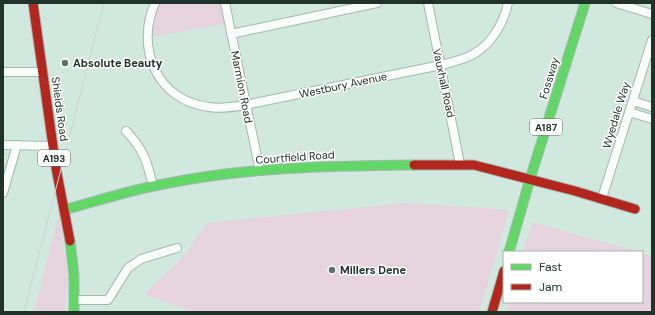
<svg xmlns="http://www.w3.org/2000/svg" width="655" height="315" viewBox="0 0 655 315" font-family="'DM Sans',sans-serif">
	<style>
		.grass { fill: #e5d3de }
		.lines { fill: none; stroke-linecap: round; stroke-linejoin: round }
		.street-casing { stroke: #a5b8af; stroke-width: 10 }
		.fast-casing { stroke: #a5b8af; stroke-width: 11 }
		.jam-casing { stroke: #a5b8af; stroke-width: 11 }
		.street { stroke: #f8fcfa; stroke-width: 8 }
		.fast { stroke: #63d668; stroke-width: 9 }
		.jam { stroke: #b3261e; stroke-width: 9 }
		.tram { stroke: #cdd4d1; stroke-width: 1 }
		.poi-dot { fill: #5e7269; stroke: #fff; stroke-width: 1.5 }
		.labels { text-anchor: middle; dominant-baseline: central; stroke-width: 3; stroke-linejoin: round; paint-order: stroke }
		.shield { fill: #fff; stroke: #63706a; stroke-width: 1 }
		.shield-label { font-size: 10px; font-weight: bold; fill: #20322a }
		.poi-label { font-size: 11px; font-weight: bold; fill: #20322a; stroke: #fff; text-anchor: start }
		.street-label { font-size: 11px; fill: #20322a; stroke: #fff }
	</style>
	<rect width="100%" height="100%" fill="#d0e8dd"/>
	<g class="grass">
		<path d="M160,3H221L226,24L152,37C150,26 154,13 160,3Z"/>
		<path d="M404,203L500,209L509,211L479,312H193L144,294L186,253L207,223Z"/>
		<path d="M59,213L68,279L65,312H34Z"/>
		<path d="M532,222L639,252H523Z"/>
		<path d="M642,253L652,256V312H506L509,302H642Z"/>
	</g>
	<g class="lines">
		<g class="street-casing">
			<g id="street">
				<path d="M155,3C135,48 157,101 209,107C221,109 233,107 245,105L441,65C449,63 457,61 465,58C488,50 503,26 508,3"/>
				<path d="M225,3L260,171"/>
				<path d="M428,3L460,164"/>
				<path d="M616,3L652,14"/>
				<path d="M231,34L377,3"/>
				<path d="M3,72H43"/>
				<path d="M633,101L652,107"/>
				<path d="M629,112L652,119"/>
				<path d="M126,131C144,150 147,161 153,186"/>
				<path d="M3,145L53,146"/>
				<path d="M3,193L17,145"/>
				<path d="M602,198L652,40"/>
				<path d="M75,300H108L128,268L141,259L177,248"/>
			</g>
		</g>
		<g class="fast-casing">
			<g id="fast">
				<path d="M64,210C97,201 130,190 164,184C246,167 330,166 414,165"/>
				<path d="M70,241L74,275V312"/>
				<path d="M509,252L530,179L585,3"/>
			</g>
		</g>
		<g class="jam-casing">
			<g id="jam">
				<path d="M33,3L56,168L70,241"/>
				<path d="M414,165H474L575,191L635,209"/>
				<path d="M492,312L504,271"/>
			</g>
		</g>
		<use href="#street" class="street"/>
		<use href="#fast" class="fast"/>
		<use href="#jam" class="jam"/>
		<path class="tram" d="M24,312L104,3"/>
	</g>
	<g class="poi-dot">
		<circle cx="65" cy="63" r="4"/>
		<circle cx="332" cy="270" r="4"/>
	</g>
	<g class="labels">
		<g class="shield">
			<rect x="530" y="119" width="32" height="16" rx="3"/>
			<rect x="38" y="150" width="32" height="16" rx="3"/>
		</g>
		<g class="shield-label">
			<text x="546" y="127">A187</text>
			<text x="54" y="158">A193</text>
		</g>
		<g class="poi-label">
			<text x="73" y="63">Absolute Beauty</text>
			<text x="340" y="270">Millers Dene</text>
		</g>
		<g class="street-label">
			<text transform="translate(549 78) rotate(-73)">Fossway</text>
			<text transform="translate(444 83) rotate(78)">Vauxhall Road</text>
			<text transform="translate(343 85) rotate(-12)">Westbury Avenue</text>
			<text transform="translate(242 87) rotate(79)">Marmion Road</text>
			<text transform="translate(60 109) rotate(82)">Shields Road</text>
			<text transform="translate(616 115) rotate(-73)">Wyedale Way</text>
			<text transform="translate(295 157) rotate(-4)">Courtfield Road</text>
		</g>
	</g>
	<rect width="655" height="315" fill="none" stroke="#20322a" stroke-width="8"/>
	<rect x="503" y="251" width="140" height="52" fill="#ffffff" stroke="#a6adaa"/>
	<rect x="511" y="264" width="20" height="6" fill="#63d668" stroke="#a6adaa"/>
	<text x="539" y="271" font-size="12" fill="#20322a">Fast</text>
	<rect x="511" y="284" width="20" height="6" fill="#b3261e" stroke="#a6adaa"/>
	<text x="539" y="291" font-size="12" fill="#20322a">Jam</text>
</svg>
